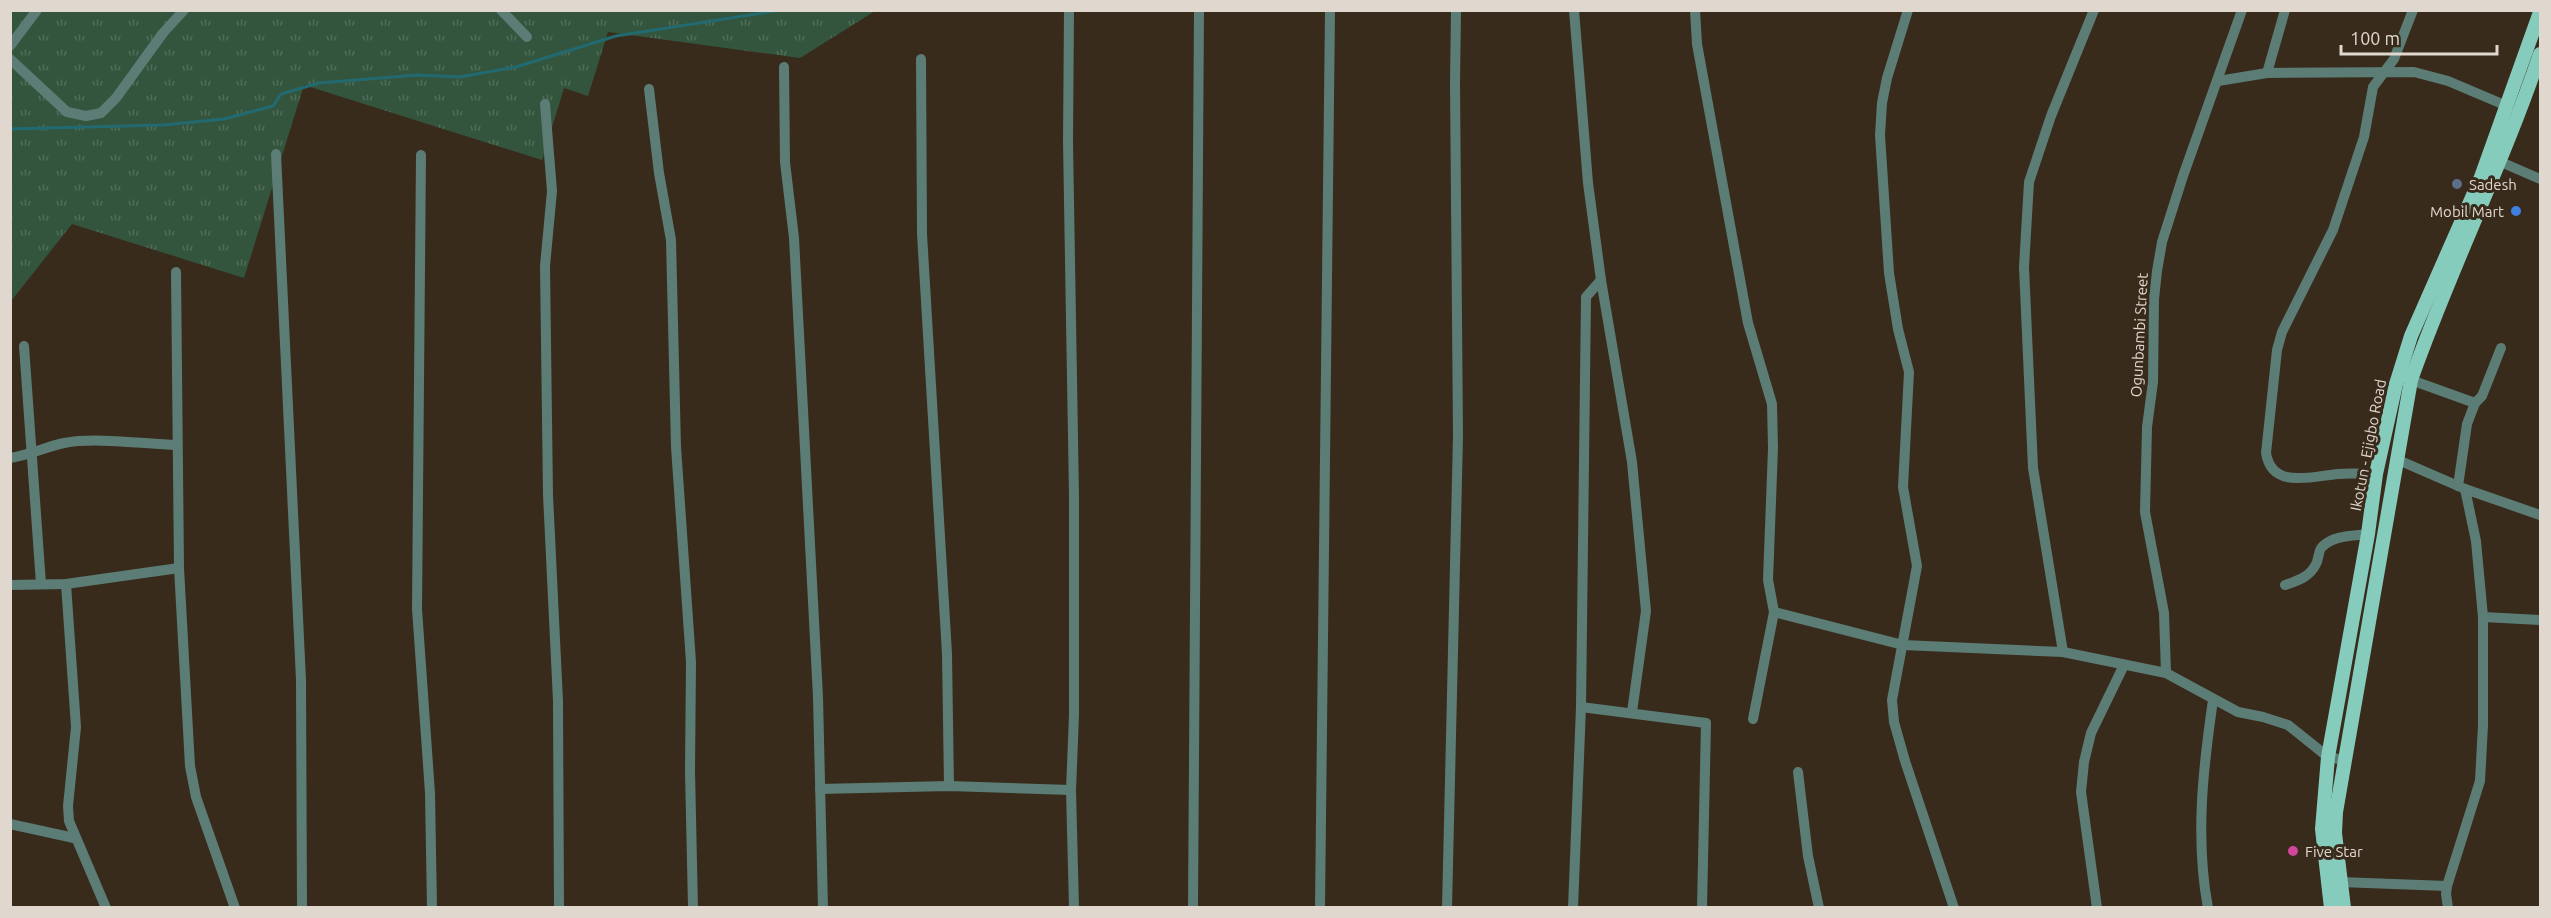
<svg xmlns="http://www.w3.org/2000/svg" width="2551" height="918" viewBox="0 0 2551 918" font-family="Ubuntu,sans-serif">
	<style>
		.grass { fill: url(#grass-tufts) }
		.lines { fill: none; stroke-linecap: round; stroke-linejoin: round }
		.stream { stroke: #226a70; stroke-width: 3 }
		.minor { stroke: #5c7d75; stroke-width: 10 }
		.major { stroke: #86ccbc; stroke-width: 14 }
		.service-dot { fill: #5c6f8a; stroke: #382b1c; stroke-width: 2 }
		.shop-dot { fill: #3f7fe0; stroke: #382b1c; stroke-width: 2 }
		.hotel-dot { fill: #d1479c; stroke: #382b1c; stroke-width: 2 }
		.labels { text-anchor: middle; dominant-baseline: central; stroke-width: 6; stroke-linejoin: round; paint-order: stroke }
		.poi-label { font-size: 15px; fill: #e0d7ce; stroke: #382b1c; text-anchor: start }
		.street-label { font-size: 15px; fill: #e0d7ce; stroke: #382b1c }
	</style>
	<defs>
		<pattern id="grass-tufts" width="24" height="20" patternUnits="userSpaceOnUse" patternTransform="scale(1.5)"><rect width="24" height="20" fill="#33553e"/><path d="M3 7l-1-3M5 7V3M7 7l1-3M15 17l-1-3M17 17v-4M19 17l1-3" fill="none" stroke="#506d59"/></pattern>
	</defs>
	<rect width="100%" height="100%" fill="#382b1c"/>
	<path class="grass" d="M11,11H875L800,58L608,32L588,96L564,88L542,160L304,85L244,278L72,224L11,301Z"/>
	<g class="lines">
		<path class="stream" d="M10,129L163,125L224,119L273,106L281,94L319,83L417,75L460,77L516,67L616,36L781,10"/>
		<g class="minor">
			<path d="M501,10L527,37"/>
			<path d="M1069,10L1068,142L1074,497V715L1071,790L1074,908"/>
			<path d="M1574,10L1588,183L1601,280L1632,462L1646,611L1632,712"/>
			<path d="M1695,10L1697,44L1748,323L1772,404L1773,448L1768,580L1774,612L1753,719"/>
			<path d="M1908,10L1887,78L1882,103L1880,135L1889,273L1898,329L1909,372L1903,487L1917,566L1892,700L1894,722L1905,761L1954,908"/>
			<path d="M10,46L37,10"/>
			<path d="M10,59L67,112L86,116L101,113L116,98L163,33L184,10"/>
			<path d="M921,59L922,234L947,654L949,786"/>
			<path d="M784,67L785,162L794,238L818,697L823,908"/>
			<path d="M2267,73L2285,10"/>
			<path d="M2218,81L2267,73L2414,72L2448,81L2507,106"/>
			<path d="M649,89L659,173L671,240L676,447L691,662L690,771L693,908"/>
			<path d="M545,104L552,191L545,266L548,495L558,701L559,908"/>
			<path d="M276,154L301,680L302,908"/>
			<path d="M421,155L417,609L430,793L432,908"/>
			<path d="M2494,159L2540,179"/>
			<path d="M176,272L179,568L190,766L196,797L235,908"/>
			<path d="M24,346L41,584"/>
			<path d="M2411,380L2475,403L2467,424L2458,486"/>
			<path d="M2475,403L2482,396L2501,348"/>
			<path d="M10,458C29,455 46,447 64,443C96,437 144,444 176,445"/>
			<path d="M2396,459L2465,489L2540,515"/>
			<path d="M2376,474C2363,474 2350,473 2338,474C2312,476 2272,490 2266,453L2277,350L2282,332L2333,230L2364,137L2373,87L2394,59L2413,10"/>
			<path d="M66,584L76,727L68,806L69,821L106,908"/>
			<path d="M10,585L66,584L179,568"/>
			<path d="M2285,585C2297,581 2310,577 2316,564C2319,559 2318,551 2322,547C2333,535 2353,536 2368,534"/>
			<path d="M1774,612L1903,645L2063,652L2166,673L2238,712L2263,717L2288,725L2328,757L2343,760"/>
			<path d="M2483,617L2540,620"/>
			<path d="M2063,652L2033,468L2024,267L2029,182L2051,116L2094,10"/>
			<path d="M2166,673L2164,613L2145,512L2147,427L2153,382L2154,299L2157,271L2162,242L2183,176L2242,10"/>
			<path d="M1581,707L1706,723L1702,908"/>
			<path d="M1798,772L1808,856L1819,908"/>
			<path d="M820,789L949,786L1071,790"/>
			<path d="M10,824L74,838"/>
			<path d="M2340,882L2447,886"/>
			<path d="M1193,908L1199,10"/>
			<path d="M1320,908L1330,10"/>
			<path d="M1447,908L1458,436L1455,83L1456,10"/>
			<path d="M1573,908L1581,707L1586,297L1601,280"/>
			<path d="M2097,908L2081,792L2084,762L2091,733L2124,665"/>
			<path d="M2208,908C2195,838 2203,769 2213,700"/>
			<path d="M2448,908L2446,894L2447,886L2480,781L2483,725V617L2476,541L2465,489"/>
		</g>
		<g class="major">
			<path d="M2331,908L2322,829L2328,757L2368,534L2376,474L2396,384L2411,336L2481,177L2540,12"/>
			<path d="M2344,908L2335,833L2336,812L2411,380C2450,269 2503,164 2540,54"/>
		</g>
	</g>
	<circle class="service-dot" cx="2457" cy="184" r="6"/>
	<circle class="shop-dot" cx="2516" cy="211" r="6"/>
	<circle class="hotel-dot" cx="2293" cy="851" r="6"/>
	<g class="labels">
		<g class="poi-label">
			<text x="2469" y="184">Sadesh</text>
			<text x="2504" y="211" text-anchor="end">Mobil Mart</text>
			<text x="2305" y="851">Five Star</text>
		</g>
		<g class="street-label">
			<text transform="translate(2139 335) rotate(-87)">Ogunbambi Street</text>
			<text transform="translate(2368 445) rotate(-79)">Ikotun - Ejigbo Road</text>
		</g>
	</g>
	<rect width="2551" height="918" fill="none" stroke="#e0d7ce" stroke-width="24"/>
	<path d="M2341 45v9h156v-9" fill="none" stroke="#e0d7ce" stroke-width="3"/>
	<text x="2350" y="45" font-size="18" fill="#e0d7ce" stroke="#382b1c" stroke-width="4.5" paint-order="stroke">100 m</text>
</svg>
